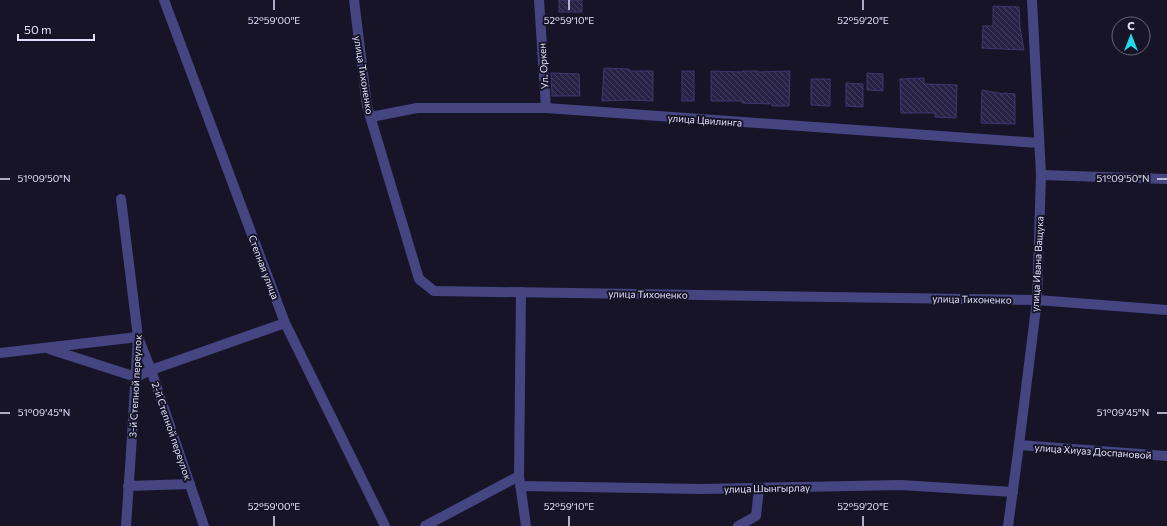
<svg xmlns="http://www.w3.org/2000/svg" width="1167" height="526" viewBox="0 0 1167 526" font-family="Commissioner,sans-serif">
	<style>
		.building { fill: url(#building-back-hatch); stroke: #403770 }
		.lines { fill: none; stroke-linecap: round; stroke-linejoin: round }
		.minor { stroke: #454582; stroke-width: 10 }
		.ticks { fill: none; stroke: #e1dffb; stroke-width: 1.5 }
		.labels { text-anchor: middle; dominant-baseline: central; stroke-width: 4; stroke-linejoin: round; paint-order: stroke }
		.street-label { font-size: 10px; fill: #e1dffb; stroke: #171428 }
		.ticks-label { font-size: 10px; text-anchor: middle; fill: #e1dffb; stroke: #171428; stroke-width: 4; stroke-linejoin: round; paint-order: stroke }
	</style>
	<defs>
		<pattern id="building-back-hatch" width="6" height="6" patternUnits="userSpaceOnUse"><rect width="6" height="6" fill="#282247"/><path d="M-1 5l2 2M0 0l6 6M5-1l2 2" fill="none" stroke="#474262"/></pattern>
	</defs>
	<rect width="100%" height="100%" fill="#171428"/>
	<g class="building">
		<rect x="559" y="0" width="23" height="12"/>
		<path d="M993,6L1019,7L1020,27L1024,50L982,48L983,26H993Z"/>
		<path d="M604,68L629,69V71H653V101L628,100L602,101Z"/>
		<rect x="682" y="71" width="12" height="30"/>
		<path d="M711,71L743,72V71H758V72L790,71L789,106H772V104L742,103V101H711Z"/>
		<path d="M551,73L579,74L580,96H552Z"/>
		<path d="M867,73L883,74V91L867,90Z"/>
		<path d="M924,78V84L957,85L956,118L935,117V113H901L900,79Z"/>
		<path d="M811,79H830V106L811,105Z"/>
		<path d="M846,83L863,84V107L846,106Z"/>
		<path d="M982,90L1003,94V93L1015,94V124L981,123Z"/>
	</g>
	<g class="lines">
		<g class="minor">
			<path d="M164,0L285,323L385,526"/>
			<path d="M354,0L367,106L419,279L434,291L1037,300L1167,310"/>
			<path d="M539,0L546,108"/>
			<path d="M371,117L417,108H546L1039,143"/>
			<path d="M1041,175L1167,179"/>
			<path d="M121,199L138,337L131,452L126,526"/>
			<path d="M521,292L519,476L526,526"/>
			<path d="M49,349L136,377L151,370L285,323"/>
			<path d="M0,353L138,337L151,370L204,526"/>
			<path d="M1019,445L1167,456"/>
			<path d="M128,486L190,484"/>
			<path d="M520,486L702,489L901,485L1013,492"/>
			<path d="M425,526L519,476"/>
			<path d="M738,526L756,516L759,488"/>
			<path d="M1008,526L1019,445L1037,300L1041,175L1032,0"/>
		</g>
	</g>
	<path class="ticks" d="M274,0V10M569,0V10M863,0V10M0,179H10M1157,179H1167M0,413H10M1157,413H1167M274,516V526M569,516V526M863,516V526"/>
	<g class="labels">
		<g class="street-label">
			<text transform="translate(543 66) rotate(-94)">Ул. Оркен</text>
			<text transform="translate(364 75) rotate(81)">улица Тихоненко</text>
			<text transform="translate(705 120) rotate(4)">улица Цвилинга</text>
			<text transform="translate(1037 264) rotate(-87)">улица Ивана Ващука</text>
			<text transform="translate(264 267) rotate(69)">Степная улица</text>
			<text transform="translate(648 294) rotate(1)">улица Тихоненко</text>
			<text transform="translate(972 299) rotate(1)">улица Тихоненко</text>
			<text transform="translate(135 386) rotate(-87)">3-й Степной переулок</text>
			<text transform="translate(172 431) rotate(71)">2-й Степной переулок</text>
			<text transform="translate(1093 451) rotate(4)">улица Хиуаз Доспановой</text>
			<text transform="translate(767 488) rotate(-1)">улица Шынгырлау</text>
		</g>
	</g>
	<g class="ticks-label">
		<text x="274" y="24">52°59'00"E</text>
		<text x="569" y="24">52°59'10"E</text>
		<text x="863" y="24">52°59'20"E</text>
		<text x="44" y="182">51°09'50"N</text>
		<text x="1123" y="182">51°09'50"N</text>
		<text x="44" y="416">51°09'45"N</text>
		<text x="1123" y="416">51°09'45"N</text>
		<text x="274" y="510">52°59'00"E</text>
		<text x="569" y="510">52°59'10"E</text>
		<text x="863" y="510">52°59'20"E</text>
	</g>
	<g transform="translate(1131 36)"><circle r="19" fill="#171428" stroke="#68657c"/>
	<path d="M0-3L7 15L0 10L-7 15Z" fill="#23d9e4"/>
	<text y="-6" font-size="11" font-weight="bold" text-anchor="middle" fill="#e1dffb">С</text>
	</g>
	<path d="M18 34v6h76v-6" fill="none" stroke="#e1dffb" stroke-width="2"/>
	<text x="24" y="34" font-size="12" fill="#e1dffb" stroke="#171428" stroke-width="3" paint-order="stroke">50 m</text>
</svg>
